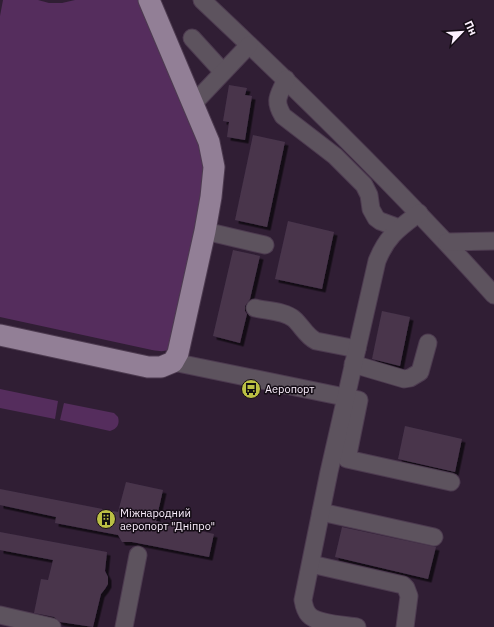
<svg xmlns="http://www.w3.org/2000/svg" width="494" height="627" viewBox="0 0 494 627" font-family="'IBM Plex Sans',sans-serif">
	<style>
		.green { fill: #552d5d }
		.building { fill: #48354c; filter: url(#shadow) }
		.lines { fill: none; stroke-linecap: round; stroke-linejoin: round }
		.minor-casing { stroke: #4d3b50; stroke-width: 19 }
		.major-casing { stroke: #4d3b50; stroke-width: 23 }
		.minor { stroke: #5d535e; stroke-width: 17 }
		.major { stroke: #927f96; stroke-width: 21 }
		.labels { text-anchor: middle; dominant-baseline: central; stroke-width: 3; stroke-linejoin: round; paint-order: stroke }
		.poi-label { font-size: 11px; fill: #fcf0fe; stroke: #140c15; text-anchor: start }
	</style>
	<defs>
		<filter id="shadow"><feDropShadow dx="3.5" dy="3.5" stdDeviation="0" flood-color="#0009"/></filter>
	</defs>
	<rect width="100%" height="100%" fill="#301e34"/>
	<g class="green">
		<path d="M3,0H38L49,3H62L75,0H143L208,157L175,345C166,352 164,352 152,350L0,317V16Z"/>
		<path d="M0,389L58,401L55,419L0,408Z"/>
		<path d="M64,403L114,413L118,417C120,424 117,429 110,431L60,420Z"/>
	</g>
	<g class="building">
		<path d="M229,85L247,88L245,95L252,96L245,140L227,137L229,122L223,121Z"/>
		<path d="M253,135L285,142L267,227L235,220Z"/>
		<path d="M288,221L334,232L322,289L275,279Z"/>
		<path d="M233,250L260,256L250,299L245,306V311L247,314L240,343L213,336Z"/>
		<path d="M382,311L410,317L400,366L372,359Z"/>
		<path d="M405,426L462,439L455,472L398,459Z"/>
		<path d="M126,482L163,490L156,521L214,534L209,557L132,542H122L118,535L55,523L56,517L0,505V489L118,512Z"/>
		<path d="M342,527L436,547L428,579L335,557Z"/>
		<path d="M0,532L107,552L105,571L108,577V584L105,589L101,594L93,627L60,622L54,617L34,613L41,579L48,580L53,560L0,550Z"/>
	</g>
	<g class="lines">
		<g class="minor-casing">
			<g id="minor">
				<path d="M202,0C303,95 402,192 494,295"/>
				<path d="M192,38L223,72"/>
				<path d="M286,79C279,96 273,99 283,116L335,156L364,185L369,195L371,209L376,218L380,221L399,228"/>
				<path d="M194,103L249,45"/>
				<path d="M205,231L265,245"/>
				<path d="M447,242L494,241"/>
				<path d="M255,308C267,311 285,311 294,319C302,326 306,336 316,341L357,349"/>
				<path d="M173,362L359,400L347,459L451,482"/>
				<path d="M353,364L404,379L410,378L420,372L428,343"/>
				<path d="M321,512L434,537"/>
				<path d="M311,564L403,585L406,588L409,596L405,627"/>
				<path d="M0,615L52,627"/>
				<path d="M124,627L138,555"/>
				<path d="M357,627C345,625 317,624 309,615C305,611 304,606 303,600L329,472L377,261C387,236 398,229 419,213"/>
			</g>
		</g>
		<g class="major-casing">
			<path id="major" d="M0,335L148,367H161L173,362L178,353L205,231L211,197L214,167L209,142L149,0"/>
		</g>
		<use href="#minor" class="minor"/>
		<use href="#major" class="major"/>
	</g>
	<defs>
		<g id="bus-disc" transform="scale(1)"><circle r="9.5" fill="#bbc044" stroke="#140c15"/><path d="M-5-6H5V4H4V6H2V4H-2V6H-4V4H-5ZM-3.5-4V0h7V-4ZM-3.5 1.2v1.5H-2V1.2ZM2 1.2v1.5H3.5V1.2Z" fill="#111"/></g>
		<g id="building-disc" transform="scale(1)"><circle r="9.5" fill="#bbc044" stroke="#140c15"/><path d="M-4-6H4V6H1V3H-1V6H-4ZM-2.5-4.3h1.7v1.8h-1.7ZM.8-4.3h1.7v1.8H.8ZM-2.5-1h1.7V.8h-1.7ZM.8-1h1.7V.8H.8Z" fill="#111"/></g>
	</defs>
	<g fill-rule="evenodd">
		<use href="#bus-disc" x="251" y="389"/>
		<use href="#building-disc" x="106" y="519"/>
	</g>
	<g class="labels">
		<g class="poi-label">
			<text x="265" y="389">Аеропорт</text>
			<text x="120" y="513">Міжнародний<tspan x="120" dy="13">аеропорт "Дніпро"</tspan></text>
		</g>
	</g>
	<g transform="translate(462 32) rotate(65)" stroke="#140c15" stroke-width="3" paint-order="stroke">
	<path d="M0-3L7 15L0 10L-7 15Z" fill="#fcf0fe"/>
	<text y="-6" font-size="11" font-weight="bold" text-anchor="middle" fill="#fcf0fe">Пн</text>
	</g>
</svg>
